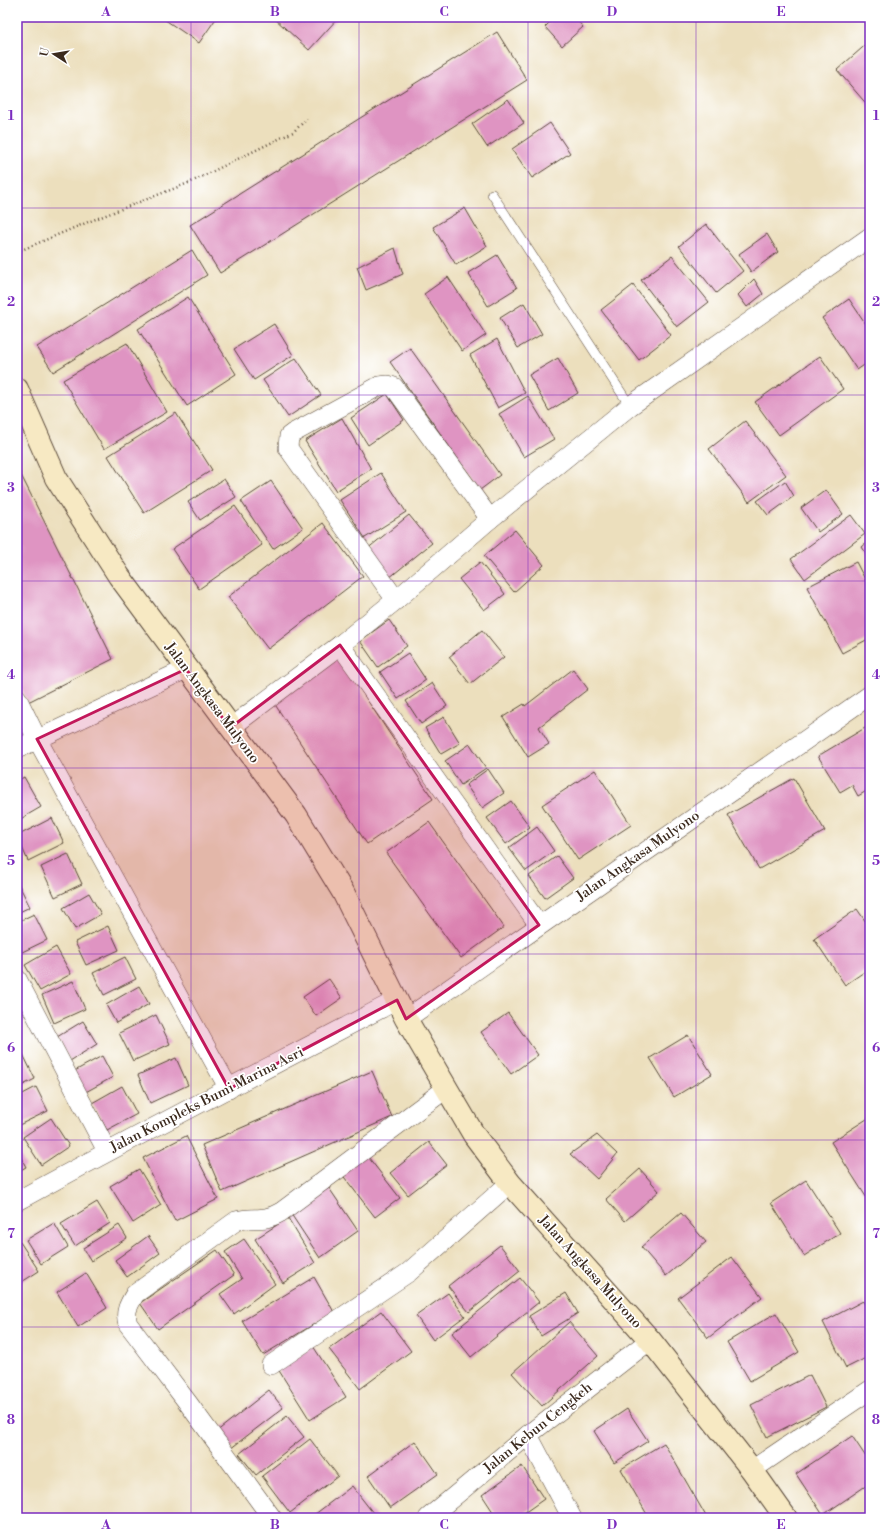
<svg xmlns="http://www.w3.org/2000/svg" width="887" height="1535" viewBox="0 0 887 1535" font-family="'Libre Bodoni',serif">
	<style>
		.building { fill: #df94c2 }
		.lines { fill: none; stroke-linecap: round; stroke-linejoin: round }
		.service-casing { stroke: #564536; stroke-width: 10 }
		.minor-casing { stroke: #564536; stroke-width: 20 }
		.secondary-casing { stroke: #564536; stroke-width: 24 }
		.path { stroke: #564536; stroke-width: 2.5; stroke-dasharray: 1 3; stroke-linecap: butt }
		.service { stroke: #fff; stroke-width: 9 }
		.minor { stroke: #fff; stroke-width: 19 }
		.secondary { stroke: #f7e9c3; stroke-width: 22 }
		.marked { fill: #c2185b; fill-opacity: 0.2; stroke: #c2185b; stroke-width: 3; stroke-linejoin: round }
		.grid { fill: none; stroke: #7b2cbf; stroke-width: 1; stroke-opacity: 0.55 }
		.labels { text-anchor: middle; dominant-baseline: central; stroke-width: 3.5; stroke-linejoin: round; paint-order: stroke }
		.street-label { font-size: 14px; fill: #3b2a1e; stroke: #fff }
		.neatline { fill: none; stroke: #7b2cbf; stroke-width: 1.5 }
		.grid-label { font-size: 13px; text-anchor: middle; font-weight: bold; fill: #7b2cbf }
	</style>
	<rect width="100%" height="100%" fill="#fff"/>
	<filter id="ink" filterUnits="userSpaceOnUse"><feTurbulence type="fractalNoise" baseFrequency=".025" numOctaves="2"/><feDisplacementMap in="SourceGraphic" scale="8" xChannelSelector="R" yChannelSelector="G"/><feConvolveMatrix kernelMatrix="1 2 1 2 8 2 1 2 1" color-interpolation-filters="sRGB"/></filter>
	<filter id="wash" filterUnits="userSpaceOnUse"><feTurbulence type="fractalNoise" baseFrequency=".012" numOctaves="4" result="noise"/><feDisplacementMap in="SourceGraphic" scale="16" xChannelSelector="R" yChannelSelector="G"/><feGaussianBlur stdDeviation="0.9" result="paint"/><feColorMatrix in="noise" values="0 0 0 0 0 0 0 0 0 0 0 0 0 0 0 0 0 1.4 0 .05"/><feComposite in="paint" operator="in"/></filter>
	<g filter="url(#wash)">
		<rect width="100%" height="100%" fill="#ecdfbd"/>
		<g id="blocks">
			<g class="building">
				<path d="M161,17H217L199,43Z"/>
				<path d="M273,17H339L309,50Z"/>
				<path d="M555,17H574L583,27L562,46L545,27Z"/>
				<path d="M497,32L527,80L220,273L190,225Z"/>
				<path d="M870,41V108L837,70Z"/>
				<path d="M508,99L524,123L487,147L472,124Z"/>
				<path d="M550,123L570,153L532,178L512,149Z"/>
				<path d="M465,208L487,246L456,265L433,227Z"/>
				<path d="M706,224L743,271L716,293L679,246Z"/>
				<path d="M767,234L778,252L751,272L739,254Z"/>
				<path d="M395,248L403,274L366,290L357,267Z"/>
				<path d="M192,250L207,275L53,372L37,347Z"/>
				<path d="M497,255L517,288L488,306L468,273Z"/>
				<path d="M672,256L709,302L677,327L641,280Z"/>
				<path d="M448,277L486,335L462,351L424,294Z"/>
				<path d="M754,279L763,294L747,307L738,295Z"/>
				<path d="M633,285L671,335L639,360L601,310Z"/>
				<path d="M188,297L236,374L187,406L138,329Z"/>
				<path d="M849,299L870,330V361L857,370L822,318Z"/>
				<path d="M524,303L542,334L518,348L500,318Z"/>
				<path d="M274,324L293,355L254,380L234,349Z"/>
				<path d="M497,339L525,393L498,408L470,355Z"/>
				<path d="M127,343L167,412L104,449L63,380Z"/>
				<path d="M410,348L500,475L480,490L390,362Z"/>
				<path d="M820,356L843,389L779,435L755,402Z"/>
				<path d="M296,358L321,395L288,417L263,380Z"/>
				<path d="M558,358L578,393L549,411L529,375Z"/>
				<path d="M387,394L404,420L368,445L351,418Z"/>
				<path d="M528,396L554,439L524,457L499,414Z"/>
				<path d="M176,413L212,470L144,513L108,456Z"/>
				<path d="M342,418L371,469L336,491L305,441Z"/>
				<path d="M745,421L786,475L749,502L709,449Z"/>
				<path d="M17,467L113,659L28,702L17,680Z"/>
				<path d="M381,473L406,512L365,538L340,500Z"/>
				<path d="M224,479L236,497L200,520L188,502Z"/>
				<path d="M271,481L303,528L273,549L241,501Z"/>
				<path d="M785,481L794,496L768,515L757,501Z"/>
				<path d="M826,490L843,514L818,532L801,508Z"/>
				<path d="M235,506L262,545L199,589L172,549Z"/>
				<path d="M409,515L432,543L389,578L366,550Z"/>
				<path d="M851,515L865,534L805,579L791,559Z"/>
				<path d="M323,523L363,576L268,649L228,597Z"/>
				<path d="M515,530L544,565L514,592L484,556Z"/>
				<path d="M870,540V559L862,547Z"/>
				<path d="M480,562L505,594L484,610L459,579Z"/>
				<path d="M856,562L870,589V638L842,653L807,587Z"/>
				<path d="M389,620L407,646L378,667L360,641Z"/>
				<path d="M482,630L504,657L470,684L449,657Z"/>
				<path d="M408,653L426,680L398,699L380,672Z"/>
				<path d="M338,656L433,799L367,844L272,700Z"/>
				<path d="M573,669L588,689L539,727L549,744L528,757L503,717L524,704L525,706Z"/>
				<path d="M432,683L447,706L421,724L406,701Z"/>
				<path d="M444,717L460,743L441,754L425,728Z"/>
				<path d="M870,725V789L858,796L852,785L840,792L818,756Z"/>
				<path d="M470,744L486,768L461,785L445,761Z"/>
				<path d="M488,769L504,793L482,808L466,785Z"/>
				<path d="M595,770L631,825L578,860L542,805Z"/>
				<path d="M24,777L41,807L17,821V781Z"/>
				<path d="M794,778L825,831L759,869L728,815Z"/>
				<path d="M511,801L530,827L506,844L487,818Z"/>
				<path d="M52,818L64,843L28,861L17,836Z"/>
				<path d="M429,822L504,927L461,958L386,853Z"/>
				<path d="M537,827L554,851L526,871L509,848Z"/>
				<path d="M68,854L82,884L55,897L41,867Z"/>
				<path d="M557,856L573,878L545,898L529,876Z"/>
				<path d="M17,881L30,907L17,913Z"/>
				<path d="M89,893L101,914L75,929L63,908Z"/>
				<path d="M857,909L870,928V968L845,985L814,939Z"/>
				<path d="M34,914L47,940L18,954L17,951V922Z"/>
				<path d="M108,926L119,950L86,965L75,942Z"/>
				<path d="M56,947L71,974L40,991L25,965Z"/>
				<path d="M125,957L136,979L104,995L93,973Z"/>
				<path d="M329,979L342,998L316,1016L303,997Z"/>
				<path d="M73,981L85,1009L54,1023L42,995Z"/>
				<path d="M139,986L149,1004L116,1023L106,1005Z"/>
				<path d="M508,1013L538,1055L511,1074L481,1032Z"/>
				<path d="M156,1015L170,1044L133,1061L119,1033Z"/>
				<path d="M83,1021L97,1044L70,1061L57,1037Z"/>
				<path d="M688,1035L712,1074L674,1097L650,1058Z"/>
				<path d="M20,1048L35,1079L17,1088V1050Z"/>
				<path d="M102,1056L113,1077L82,1094L71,1073Z"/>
				<path d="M176,1058L188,1085L150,1103L138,1075Z"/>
				<path d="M372,1071L392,1117L222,1192L202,1145Z"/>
				<path d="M122,1086L137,1114L107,1130L92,1103Z"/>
				<path d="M36,1087L48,1111L17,1126V1097Z"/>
				<path d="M870,1117V1203L831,1142Z"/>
				<path d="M51,1118L69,1146L41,1165L23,1137Z"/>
				<path d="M597,1135L617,1154L597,1179L570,1154Z"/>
				<path d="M186,1136L218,1199L175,1221L143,1158Z"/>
				<path d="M429,1142L447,1165L408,1195L390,1173Z"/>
				<path d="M17,1150L26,1167L17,1172Z"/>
				<path d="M365,1153L400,1198L375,1217L341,1173Z"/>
				<path d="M139,1169L161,1205L133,1223L110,1186Z"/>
				<path d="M640,1169L659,1191L625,1221L606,1199Z"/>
				<path d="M806,1180L840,1233L804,1256L771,1203Z"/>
				<path d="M329,1188L358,1231L320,1258L291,1214Z"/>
				<path d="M97,1202L110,1223L75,1246L61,1224Z"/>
				<path d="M681,1213L706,1242L666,1276L641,1247Z"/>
				<path d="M288,1218L315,1263L283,1283L255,1239Z"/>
				<path d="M54,1223L68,1247L41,1264L26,1240Z"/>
				<path d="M119,1225L127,1238L91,1261L83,1248Z"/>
				<path d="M148,1236L160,1253L127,1277L115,1260Z"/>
				<path d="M244,1239L275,1284L234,1314L220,1294L242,1279L225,1252Z"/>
				<path d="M20,1242L39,1271L17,1285V1243Z"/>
				<path d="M500,1245L520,1271L469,1312L448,1286Z"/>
				<path d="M217,1250L234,1275L158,1329L140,1303Z"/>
				<path d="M732,1257L762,1297L708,1338L678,1298Z"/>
				<path d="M86,1273L107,1308L78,1327L57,1292Z"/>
				<path d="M314,1277L334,1312L263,1355L242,1321Z"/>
				<path d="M520,1278L539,1302L471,1357L452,1333Z"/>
				<path d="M448,1293L465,1316L433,1340L416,1316Z"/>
				<path d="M566,1293L578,1313L541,1336L529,1316Z"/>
				<path d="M863,1301L870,1315V1356L846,1368L823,1322Z"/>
				<path d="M381,1311L411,1351L360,1389L329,1349Z"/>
				<path d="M776,1313L799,1352L750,1381L727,1342Z"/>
				<path d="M569,1322L598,1356L542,1406L512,1373Z"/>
				<path d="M313,1346L346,1397L310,1420L278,1369Z"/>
				<path d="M810,1375L826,1407L767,1437L751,1405Z"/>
				<path d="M269,1390L283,1408L230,1449L216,1432Z"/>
				<path d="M627,1409L648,1441L614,1463L594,1431Z"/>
				<path d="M287,1416L304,1437L256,1475L239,1454Z"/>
				<path d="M852,1436L870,1463V1483L823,1515L796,1474Z"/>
				<path d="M310,1439L338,1476L290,1513L262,1476Z"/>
				<path d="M415,1441L438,1474L390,1508L368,1476Z"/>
				<path d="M664,1443L707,1518H649L621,1469Z"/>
				<path d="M522,1466L544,1499L517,1518H497L482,1495Z"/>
				<path d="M352,1486L377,1518H310Z"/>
			</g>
		</g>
	</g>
	<g filter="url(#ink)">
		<use href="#blocks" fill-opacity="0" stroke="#564536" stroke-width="1"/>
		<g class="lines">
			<g class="service-casing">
				<path id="service" d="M492,194L630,406"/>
			</g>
			<g class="minor-casing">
				<g id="minor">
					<path d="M396,600L288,448L289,436L293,433L379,386L388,385L394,387L490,519"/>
					<path d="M340,645L539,925"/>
					<path d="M17,698L37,739L229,1089"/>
					<path d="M230,728L340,645L396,600L490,519L630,406L870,237"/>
					<path d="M17,749L186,669"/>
					<path d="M17,979L107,1151"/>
					<path d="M406,1019L870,695"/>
					<path d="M17,1201C142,1132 270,1067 397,1000"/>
					<path d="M271,1365L409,1272L510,1183"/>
					<path d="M528,1435L572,1518"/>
					<path d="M752,1470L870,1390"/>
					<path d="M272,1518L188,1403L128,1324C124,1312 129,1304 135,1294L236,1221C255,1216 262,1223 281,1212L447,1088"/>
					<path d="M428,1518L528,1435L650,1340"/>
				</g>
			</g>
			<g class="secondary-casing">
				<path id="secondary" d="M17,389L56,478L119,576L296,815L343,892L406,1019L474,1135L510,1183L650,1340L752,1470L786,1518"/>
			</g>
			<path class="path" d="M17,252L88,222L191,182L293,132L307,119"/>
			<use href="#service" class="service"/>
			<use href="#minor" class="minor"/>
			<use href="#secondary" class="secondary"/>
		</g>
	</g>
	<path class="marked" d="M340,645L539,925L406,1019L397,1000L229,1089L37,739L186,669L230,728Z"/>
	<path class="grid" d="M191,17V1518M359,17V1518M528,17V1518M696,17V1518M17,208H870M17,395H870M17,581H870M17,768H870M17,954H870M17,1140H870M17,1327H870"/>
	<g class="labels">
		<g class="street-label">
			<text transform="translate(212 703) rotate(53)">Jalan Angkasa Mulyono</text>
			<text transform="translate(638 856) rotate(-35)">Jalan Angkasa Mulyono</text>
			<text transform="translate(207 1100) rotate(-27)">Jalan Kompleks Bumi Marina Asri</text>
			<text transform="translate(590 1272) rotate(48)">Jalan Angkasa Mulyono</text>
			<text transform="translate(538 1428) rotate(-39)">Jalan Kebun Cengkeh</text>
		</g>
	</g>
	<rect width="887" height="1535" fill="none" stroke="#fff" stroke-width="44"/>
	<g transform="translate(54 54) rotate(282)" stroke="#ffffff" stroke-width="3" paint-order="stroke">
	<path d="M0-3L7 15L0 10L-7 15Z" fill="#3b2a1e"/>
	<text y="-6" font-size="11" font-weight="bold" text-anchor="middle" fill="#3b2a1e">U</text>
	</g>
	<rect x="22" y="22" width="843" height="1491" class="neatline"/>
	<g class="grid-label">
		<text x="106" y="16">A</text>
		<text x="275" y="16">B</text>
		<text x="444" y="16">C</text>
		<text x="612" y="16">D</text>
		<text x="781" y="16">E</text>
		<text x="11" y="120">1</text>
		<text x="876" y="120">1</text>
		<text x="11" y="306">2</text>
		<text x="876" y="306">2</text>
		<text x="11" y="492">3</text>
		<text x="876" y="492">3</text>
		<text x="11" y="679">4</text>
		<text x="876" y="679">4</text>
		<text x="11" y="865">5</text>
		<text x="876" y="865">5</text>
		<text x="11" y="1052">6</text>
		<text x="876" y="1052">6</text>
		<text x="11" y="1238">7</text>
		<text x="876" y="1238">7</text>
		<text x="11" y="1424">8</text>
		<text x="876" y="1424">8</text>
		<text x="106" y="1529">A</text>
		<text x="275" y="1529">B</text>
		<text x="444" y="1529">C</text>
		<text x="612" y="1529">D</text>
		<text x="781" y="1529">E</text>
	</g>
</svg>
